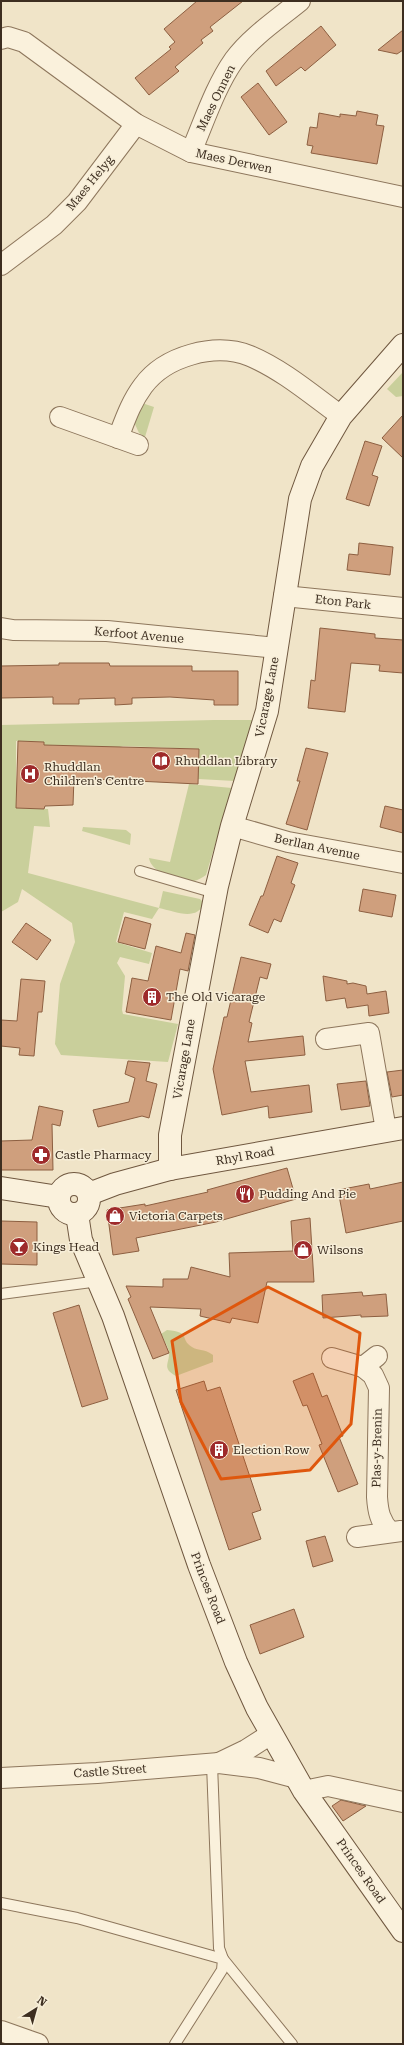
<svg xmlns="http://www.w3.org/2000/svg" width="404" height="2045" viewBox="0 0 404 2045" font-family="'Roboto Serif',serif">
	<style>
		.green { fill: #c9cf9b }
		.building { fill: #cf9f7d; stroke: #8d5f41 }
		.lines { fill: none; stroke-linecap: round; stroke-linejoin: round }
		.lane-casing { stroke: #8d765c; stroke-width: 12 }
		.street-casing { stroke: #8d765c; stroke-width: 22 }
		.secondary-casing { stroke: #6f573f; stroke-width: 24 }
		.lane { stroke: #faf1dc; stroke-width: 10 }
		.street { stroke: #faf1dc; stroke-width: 20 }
		.secondary { stroke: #faf1dc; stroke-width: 22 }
		.marked { fill: #df570d; fill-opacity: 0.2; stroke: #df570d; stroke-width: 3; stroke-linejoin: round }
		.labels { text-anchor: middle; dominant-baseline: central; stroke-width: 3; stroke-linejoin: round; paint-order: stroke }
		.street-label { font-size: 12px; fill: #3d2e20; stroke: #f7eed8 }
		.poi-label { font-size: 12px; fill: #3d2e20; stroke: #f7eed8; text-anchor: start }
	</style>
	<rect width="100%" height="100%" fill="#f0e4c8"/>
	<g class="green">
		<path d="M403,372V396L396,397L387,389Z"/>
		<path d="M142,403L154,407L145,437L139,433L134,422Z"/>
		<path d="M214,720H254L235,781L198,779L199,749L123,746L116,748L52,745L43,776L44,742L16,741V808L48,809L50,827L34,826L28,873L159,908L163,891L200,899L204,903C197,922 174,911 159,908L152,919L124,912L116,942L152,953L149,964L120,957L117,963L125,976L122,1010L123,1014L178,1024L168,1062L61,1055L55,1044L60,984L75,942L72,923L22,889L18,902L1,912V725Z"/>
		<path d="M189,784L232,788L206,875C203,877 198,880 194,881C181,883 151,873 149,858L170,862Z"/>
		<path d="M83,827L126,830L131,834L130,845L82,831Z"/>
		<path d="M167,1330C192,1332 179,1339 192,1347C198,1351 203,1348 213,1355V1362L176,1376C161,1368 170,1363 169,1352C168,1346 163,1339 161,1334Z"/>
	</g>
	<g class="building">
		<path d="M197,1H243L210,27L213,31L201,40L203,43L175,67L179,71L149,95L135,78L171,49L169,47L175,42L164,29Z"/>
		<path d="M321,26L336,45L305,71L301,67L276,86L266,71Z"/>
		<path d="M403,30V50L397,54L378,50Z"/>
		<path d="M258,83L287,122L269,135L241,97Z"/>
		<path d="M357,111L378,115L376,125L384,126L377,164L311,153L313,146L307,145L310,127L317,128L319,113L340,117V114L356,116Z"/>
		<path d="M403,415V458L382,438Z"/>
		<path d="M365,441L382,446L372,475L378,477L369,506L346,499Z"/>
		<path d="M359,543L393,547L390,575L347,570L349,554L358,555Z"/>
		<path d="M320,628L375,634V638L403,640V673L379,671L380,665L351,663L345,712L308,708L311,680L315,681Z"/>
		<path d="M59,663H109L110,666H192V671H238V705H214V700L170,697L132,698V704L115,705V698L79,699V704H53V697L1,698V666L59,665Z"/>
		<path d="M18,741L44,742V745L199,749L198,784L74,778L73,805L45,806L44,809L16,808Z"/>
		<path d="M306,748L328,753L307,830L286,824L300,781H297Z"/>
		<path d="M385,806L403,810V833L380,827Z"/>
		<path d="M277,856L298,863L291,883L295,885L281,922L274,919L268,933L249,925L261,896H263Z"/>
		<path d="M363,889L396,895L392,917L359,911Z"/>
		<path d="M125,917L151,924L145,949L118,942Z"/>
		<path d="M26,923L51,940L37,960L12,942Z"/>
		<path d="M186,933L195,935L188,971L180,969L171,1020L126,1012L132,978L148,981L156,946L181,953Z"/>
		<path d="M241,957L271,964L267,979L260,977L249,1022L252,1023L248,1042L303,1036L305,1055L245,1061L251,1092L309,1085L312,1112L269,1118L268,1106L222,1115L213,1069L224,1017H227Z"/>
		<path d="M323,976L347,981V984L353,983L366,986L367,994L386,991L389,1013L369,1016L368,1005L347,1008L345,998L326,1001Z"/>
		<path d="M21,979L45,981L42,1012H38L34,1056L19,1055L20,1048L1,1046V1020L17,1021Z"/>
		<path d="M128,1061L150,1063L146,1081L157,1084L149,1118L142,1116L98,1127L93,1110L129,1102L135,1078L125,1074Z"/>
		<path d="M403,1070V1095L392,1097L387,1072Z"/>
		<path d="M366,1081L370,1106L341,1110L337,1084Z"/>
		<path d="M39,1106L63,1111L60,1126L52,1124L53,1170H1V1141L32,1140Z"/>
		<path d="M287,1168L296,1199L216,1222L136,1238L139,1251L113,1255L107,1210L145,1204V1206L208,1192L207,1190Z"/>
		<path d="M403,1182V1221L346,1233L338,1190L369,1184L370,1189Z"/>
		<path d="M310,1218L314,1282H267L258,1323L232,1318L230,1323L200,1316L201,1309L150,1307L169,1353L153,1359L128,1299L131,1297L126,1286L163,1287V1279H188L191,1267L230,1277L229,1253L293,1251L291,1221Z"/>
		<path d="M1,1221L37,1222V1265L1,1264Z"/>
		<path d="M362,1292L363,1296L386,1294L388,1316L361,1317V1315L323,1318L322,1295Z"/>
		<path d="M79,1305L108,1399L82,1407L53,1313Z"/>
		<path d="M313,1373L322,1397L327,1395L343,1436L339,1437L358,1484L338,1492L319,1445L322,1444L307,1405L303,1406L293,1381Z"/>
		<path d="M204,1381L207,1391L220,1387L261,1510L252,1513L261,1539L229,1550L176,1390Z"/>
		<path d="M325,1536L333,1561L313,1567L306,1541Z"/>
		<path d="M294,1609L304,1637L260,1654L250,1625Z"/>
		<path d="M341,1800L366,1806L343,1821L332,1806Z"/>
	</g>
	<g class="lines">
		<g class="lane-casing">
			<g id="lane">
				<path d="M140,871L215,893"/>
				<path d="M1,1294L99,1281"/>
				<path d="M212,1764L219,1948L223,1959L292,2044"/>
				<path d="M1,1903L77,1918L223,1959L222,1970L175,2044"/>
			</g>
		</g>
		<g class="street-casing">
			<g id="street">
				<path d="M1,39L8,37L24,42L136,124L191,152L403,197"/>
				<path d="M191,152C204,122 215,87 234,60C251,37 278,19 300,1"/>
				<path d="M1,265L54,225L77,202L136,124"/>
				<path d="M60,417L138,445"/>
				<path d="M118,438C125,420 131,402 143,386C165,356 215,342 250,356C283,370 312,395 341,416"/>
				<path d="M284,596L403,608"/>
				<path d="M1,628L13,630L107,631L277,648"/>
				<path d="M232,826L288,842L403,863"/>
				<path d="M326,1039L369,1033L386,1130"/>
				<path d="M332,1358L363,1367L377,1356"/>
				<path d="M363,1367L373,1375L379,1388L377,1497C378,1512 380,1521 390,1532"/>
				<path d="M357,1537L401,1531"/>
				<path d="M219,1763L246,1750L271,1734"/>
				<path d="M1,1778L97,1773L219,1763L259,1768L297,1778"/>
				<path d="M304,1791L328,1786L403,1802"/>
				<path d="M1,2031L38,2044"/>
			</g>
		</g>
		<g class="secondary-casing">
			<g id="secondary">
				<path d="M170,1169V1135L217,886L232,826L267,711L300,499L312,466L341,416L403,345"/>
				<circle cx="74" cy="1199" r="15"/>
				<path d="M1,1188L59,1197"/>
				<path d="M89,1194L115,1184L170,1169L403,1128"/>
				<path d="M77,1214L81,1240L113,1316L199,1565L236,1662L257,1708L304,1791L403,1931"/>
			</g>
		</g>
		<use href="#lane" class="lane"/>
		<use href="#street" class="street"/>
		<use href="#secondary" class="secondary"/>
	</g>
	<path class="marked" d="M268,1287L360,1333L351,1424L310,1470L221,1479L181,1402L172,1341Z"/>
	<defs>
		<g id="library-disc" transform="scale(1)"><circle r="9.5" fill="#9e2a2b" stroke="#f7eed8"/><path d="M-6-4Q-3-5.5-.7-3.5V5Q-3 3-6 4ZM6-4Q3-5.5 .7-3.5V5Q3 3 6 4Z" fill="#fff"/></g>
		<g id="hospital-disc" transform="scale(1)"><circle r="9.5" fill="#9e2a2b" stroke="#f7eed8"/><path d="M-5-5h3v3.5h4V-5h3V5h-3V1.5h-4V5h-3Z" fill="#fff"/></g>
		<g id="building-disc" transform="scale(1)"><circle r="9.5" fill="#9e2a2b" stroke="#f7eed8"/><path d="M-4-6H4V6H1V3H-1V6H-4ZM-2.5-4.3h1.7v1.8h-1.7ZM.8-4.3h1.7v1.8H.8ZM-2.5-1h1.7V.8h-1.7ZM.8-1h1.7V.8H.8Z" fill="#fff"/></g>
		<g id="pharmacy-disc" transform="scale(1)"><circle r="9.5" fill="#9e2a2b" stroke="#f7eed8"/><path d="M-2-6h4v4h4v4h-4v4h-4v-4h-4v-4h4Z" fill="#fff"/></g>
		<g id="restaurant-disc" transform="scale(1)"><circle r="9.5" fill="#9e2a2b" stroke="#f7eed8"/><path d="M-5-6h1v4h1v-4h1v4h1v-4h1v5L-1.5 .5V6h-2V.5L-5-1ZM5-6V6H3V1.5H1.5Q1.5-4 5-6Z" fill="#fff"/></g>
		<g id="shop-disc" transform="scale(1)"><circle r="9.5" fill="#9e2a2b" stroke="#f7eed8"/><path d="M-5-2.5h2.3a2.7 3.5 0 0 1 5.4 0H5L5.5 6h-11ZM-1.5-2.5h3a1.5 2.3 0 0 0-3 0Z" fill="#fff"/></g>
		<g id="bar-disc" transform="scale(1)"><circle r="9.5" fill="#9e2a2b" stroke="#f7eed8"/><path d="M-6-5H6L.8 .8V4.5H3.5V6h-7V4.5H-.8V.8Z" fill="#fff"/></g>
	</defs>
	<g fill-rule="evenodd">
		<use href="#library-disc" x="161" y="761"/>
		<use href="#hospital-disc" x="30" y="774"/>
		<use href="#building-disc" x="152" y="997"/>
		<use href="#pharmacy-disc" x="41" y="1155"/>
		<use href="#restaurant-disc" x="245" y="1194"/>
		<use href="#shop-disc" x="115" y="1216"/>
		<use href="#bar-disc" x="19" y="1247"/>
		<use href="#shop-disc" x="303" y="1250"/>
		<use href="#building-disc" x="219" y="1450"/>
	</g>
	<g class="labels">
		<g class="street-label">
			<text transform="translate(216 98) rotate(-64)">Maes Onnen</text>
			<text transform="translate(234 161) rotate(12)">Maes Derwen</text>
			<text transform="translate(90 183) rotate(-51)">Maes Helyg</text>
			<text transform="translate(343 602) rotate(6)">Eton Park</text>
			<text transform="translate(139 635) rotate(5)">Kerfoot Avenue</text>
			<text transform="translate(267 697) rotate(-79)">Vicarage Lane</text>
			<text transform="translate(317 847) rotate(12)">Berllan Avenue</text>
			<text transform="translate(184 1059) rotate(-80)">Vicarage Lane</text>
			<text transform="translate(245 1156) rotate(-10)">Rhyl Road</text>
			<text transform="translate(377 1448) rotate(-89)">Plas-y-Brenin</text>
			<text transform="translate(208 1588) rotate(69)">Princes Road</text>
			<text transform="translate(110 1771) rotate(-4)">Castle Street</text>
			<text transform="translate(361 1871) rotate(55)">Princes Road</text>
		</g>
		<g class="poi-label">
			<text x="175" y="761">Rhuddlan Library</text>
			<text x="44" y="767">Rhuddlan<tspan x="44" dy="14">Children's Centre</tspan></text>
			<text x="166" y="997">The Old Vicarage</text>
			<text x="55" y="1155">Castle Pharmacy</text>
			<text x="259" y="1194">Pudding And Pie</text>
			<text x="129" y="1216">Victoria Carpets</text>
			<text x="33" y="1247">Kings Head</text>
			<text x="317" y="1250">Wilsons</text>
			<text x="233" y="1450">Election Row</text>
		</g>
	</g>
	<rect width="404" height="2045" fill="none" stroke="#3d2e20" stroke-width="4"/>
	<g transform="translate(36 2009) rotate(37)" stroke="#f7eed8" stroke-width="3" paint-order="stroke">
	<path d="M0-3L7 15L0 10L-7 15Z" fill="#3d2e20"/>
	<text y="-6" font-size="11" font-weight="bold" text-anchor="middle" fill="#3d2e20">N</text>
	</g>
</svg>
